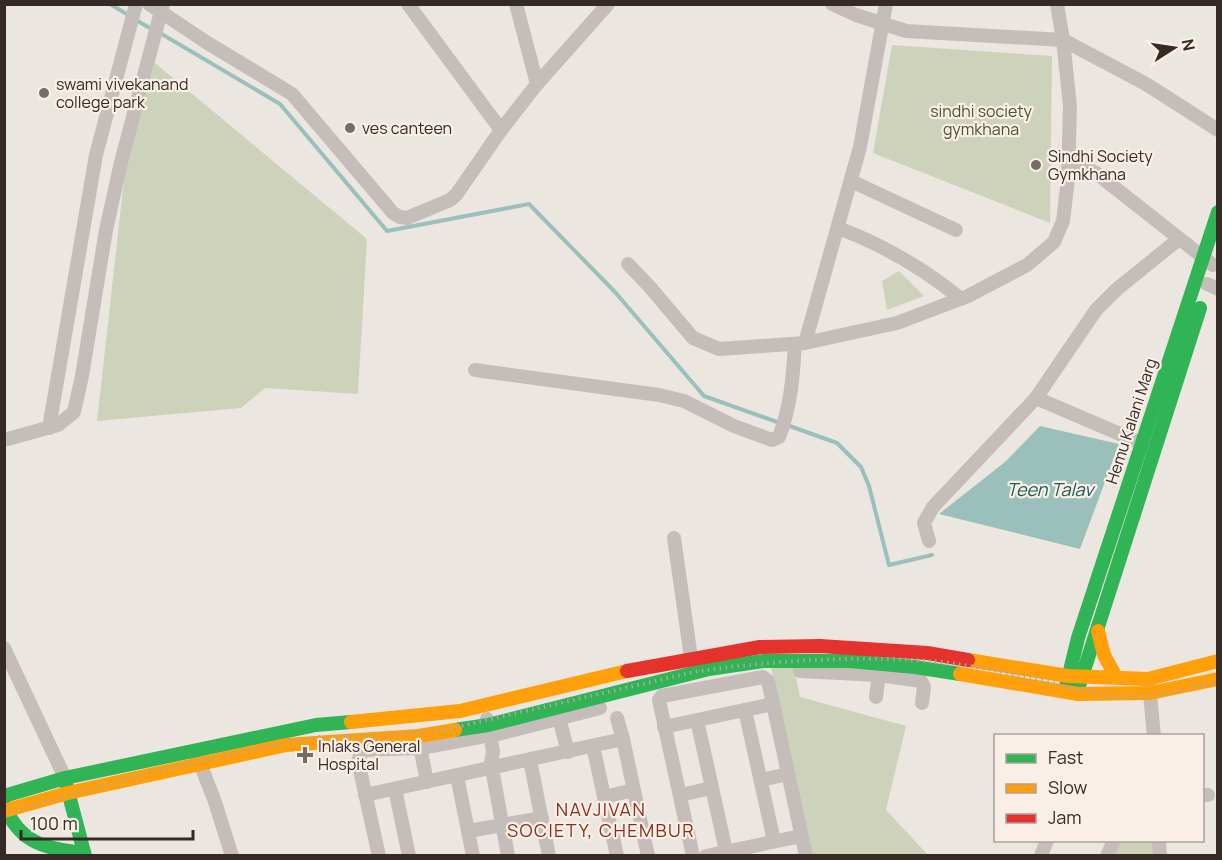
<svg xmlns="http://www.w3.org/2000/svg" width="1222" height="860" viewBox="0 0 1222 860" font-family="Manrope,sans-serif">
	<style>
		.green { fill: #cfd2ba }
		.water { fill: #9bc0bc }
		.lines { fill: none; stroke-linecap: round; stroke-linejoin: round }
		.stream { stroke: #9bc0bc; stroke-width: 4 }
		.street { stroke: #c5bdb9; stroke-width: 14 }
		.fast { stroke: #30b455; stroke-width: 14 }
		.slow { stroke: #ff9f0a; stroke-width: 14 }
		.jam { stroke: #e5322d; stroke-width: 14 }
		.rail { stroke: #ada6a3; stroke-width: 4; stroke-dasharray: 1.5 4.5; stroke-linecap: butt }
		.poi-dot { fill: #766c68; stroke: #faefe6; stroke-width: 2 }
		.labels { text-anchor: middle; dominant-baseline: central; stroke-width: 4.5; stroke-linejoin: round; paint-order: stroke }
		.poi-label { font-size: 16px; fill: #362a27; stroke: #faefe6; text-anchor: start }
		.park-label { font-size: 16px; fill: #49552a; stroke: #faefe6 }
		.street-label { font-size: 16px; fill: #362a27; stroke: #faefe6 }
		.water-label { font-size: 18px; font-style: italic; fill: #1c5957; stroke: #faefe6 }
		.neighbourhood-label { font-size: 18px; letter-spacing: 1.5px; fill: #872e1e; stroke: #faefe6 }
	</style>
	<rect width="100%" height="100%" fill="#ece6e0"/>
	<g class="green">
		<path d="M892,45L1052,56L1050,223L873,153Z"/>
		<path d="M155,63L367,239L358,394L265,388L241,408L97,421L126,162Z"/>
		<path d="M899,271L924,296L887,310L882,281Z"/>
		<path d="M771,667L794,668L800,697L906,726L886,810L928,855H812Z"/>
		<path d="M1114,841H1153L1154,855L1107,856Z"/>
	</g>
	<path class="water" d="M1040,426L1119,444L1080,549L939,514L1005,462Z"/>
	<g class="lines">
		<g class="stream">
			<path d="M110,4L130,16"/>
			<path d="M136,20L153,30"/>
			<path d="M160,33L280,104L387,231L529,204L615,292L704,396L780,423"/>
			<path d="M787,425L837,443L861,467L869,486L889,565L932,555"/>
		</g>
		<g class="street">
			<path d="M149,4L206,42L292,94L393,213L400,217L407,218L450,200L456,195L501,130L537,84L608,4"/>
			<path d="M408,4L501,130"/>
			<path d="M516,4L537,84"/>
			<path d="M832,4L856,15L906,31L1063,40L1146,84L1218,130"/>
			<path d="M1069,160L1096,173L1213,265"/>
			<path d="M851,181L956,230"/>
			<path d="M838,228C884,245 923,268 961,299"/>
			<path d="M628,264L649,286L693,338L719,349L805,343L897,323L968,296L1027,265L1054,242L1063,221L1068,179L1070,106L1063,40L1057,4"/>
			<path d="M1207,284L1218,289"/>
			<path d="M805,343L860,147L886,4"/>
			<path d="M475,370L659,395L684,401L734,426L772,440L779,437C791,406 793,376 795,344"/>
			<path d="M1036,398L1096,310L1117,289L1179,239"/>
			<path d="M49,428L96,155L136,4"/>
			<path d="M4,440L58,425L74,412L82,376L106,230L121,162L163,4"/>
			<path d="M674,538L691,658"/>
			<path d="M929,541L924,523L933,507L1036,398L1148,446"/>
			<path d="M4,648L65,778"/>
			<path d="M800,671L879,675L921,681L924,687L922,703"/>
			<path d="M1149,684L1154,736"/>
			<path d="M876,697L880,666"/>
			<path d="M557,710L568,752"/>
			<path d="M745,710L774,841"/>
			<path d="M617,718L623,739"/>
			<path d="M487,719L493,751L491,763L508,856"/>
			<path d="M697,720L726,851"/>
			<path d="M664,727L773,704"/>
			<path d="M490,736L600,708"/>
			<path d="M419,741L427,782"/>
			<path d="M593,746L617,856"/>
			<path d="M197,756L214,799L232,856"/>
			<path d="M530,760L549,856"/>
			<path d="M457,776L473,856"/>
			<path d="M761,780L788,774"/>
			<path d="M395,789L409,856"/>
			<path d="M365,795L623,739L648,856"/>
			<path d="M680,795L712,788"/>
			<path d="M1202,795H1208"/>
			<path d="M604,797L634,790"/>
			<path d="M468,831L542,818"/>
			<path d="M1159,840L1160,856"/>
			<path d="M379,856L358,761L363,750L421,748L480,737"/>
			<path d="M693,856L659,700L662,696L763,677L768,681L806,856"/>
			<path d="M706,856L801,836"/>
			<path d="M1041,856L1047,840"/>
			<path d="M1107,856L1114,840"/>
		</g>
		<g class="fast">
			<path d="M1079,686L1200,308"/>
			<path d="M1066,687L1078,638L1218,212"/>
			<path d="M455,730L488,725L709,669L764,661H850L915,667L960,674"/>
			<path d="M65,780L85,856"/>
			<path d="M4,796L65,778L316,725L351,722"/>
			<path d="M4,805C20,844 45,848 84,853"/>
		</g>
		<g class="slow">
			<path d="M1098,631L1104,655L1116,677"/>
			<path d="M968,660L1068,676L1148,679L1218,661"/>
			<path d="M960,674L1078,694L1150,693L1218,679"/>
			<path d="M351,722L460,711L627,671"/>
			<path d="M4,811L68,793L286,745L418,736L455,730"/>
		</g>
		<path class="jam" d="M627,671L760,647L820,646L927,653L968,660"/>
		<path class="rail" d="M4,813L161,770L293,741L319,737L389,736L444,730L694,672C776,660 857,655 940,662C978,666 1015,674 1052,683C1075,689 1099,696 1123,697C1155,698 1187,688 1218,681"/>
	</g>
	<g class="poi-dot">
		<circle cx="44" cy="93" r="6"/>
		<circle cx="350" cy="128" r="6"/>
		<circle cx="1036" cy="165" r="6"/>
		<path d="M302 746h6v6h6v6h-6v6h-6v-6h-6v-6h6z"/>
	</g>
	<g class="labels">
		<g class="poi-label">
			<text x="56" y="84">swami vivekanand<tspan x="56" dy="18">college park</tspan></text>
			<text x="362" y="128">ves canteen</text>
			<text x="1048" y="156">Sindhi Society<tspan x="1048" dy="18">Gymkhana</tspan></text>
			<text x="318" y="746">Inlaks General<tspan x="318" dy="18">Hospital</tspan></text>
		</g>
		<g class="park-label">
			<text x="981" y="111">sindhi society<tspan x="981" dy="18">gymkhana</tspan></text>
		</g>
		<g class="street-label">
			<text transform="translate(1131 421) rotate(-72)">Hemu Kalani Marg</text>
		</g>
		<g class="water-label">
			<text x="1050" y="489">Teen Talav</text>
		</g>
		<g class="neighbourhood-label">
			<text x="601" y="809">NAVJIVAN<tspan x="601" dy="21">SOCIETY, CHEMBUR</tspan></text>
		</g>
	</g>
	<rect width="1222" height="860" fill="none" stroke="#362a27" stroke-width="12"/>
	<rect x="994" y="734" width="210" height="108" fill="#faefe6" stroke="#aca09a" stroke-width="1.5"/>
	<rect x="1006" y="754" width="30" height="9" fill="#30b455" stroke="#aca09a" stroke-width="1.5"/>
	<text x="1048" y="764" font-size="18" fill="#362a27">Fast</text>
	<rect x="1006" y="784" width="30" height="9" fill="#ff9f0a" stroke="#aca09a" stroke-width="1.5"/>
	<text x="1048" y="794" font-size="18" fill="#362a27">Slow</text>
	<rect x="1006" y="814" width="30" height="9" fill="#e5322d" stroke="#aca09a" stroke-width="1.5"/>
	<text x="1048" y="824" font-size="18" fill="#362a27">Jam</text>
	<g transform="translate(1174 48) rotate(78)" stroke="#faefe6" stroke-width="4.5" paint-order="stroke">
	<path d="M0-4.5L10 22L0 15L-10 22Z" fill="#362a27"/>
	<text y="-9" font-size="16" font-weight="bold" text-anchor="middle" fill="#362a27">N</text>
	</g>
	<path d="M21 830v9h172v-9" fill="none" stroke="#362a27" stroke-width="3"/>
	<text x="30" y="830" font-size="18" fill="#362a27" stroke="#faefe6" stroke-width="4.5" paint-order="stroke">100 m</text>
</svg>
